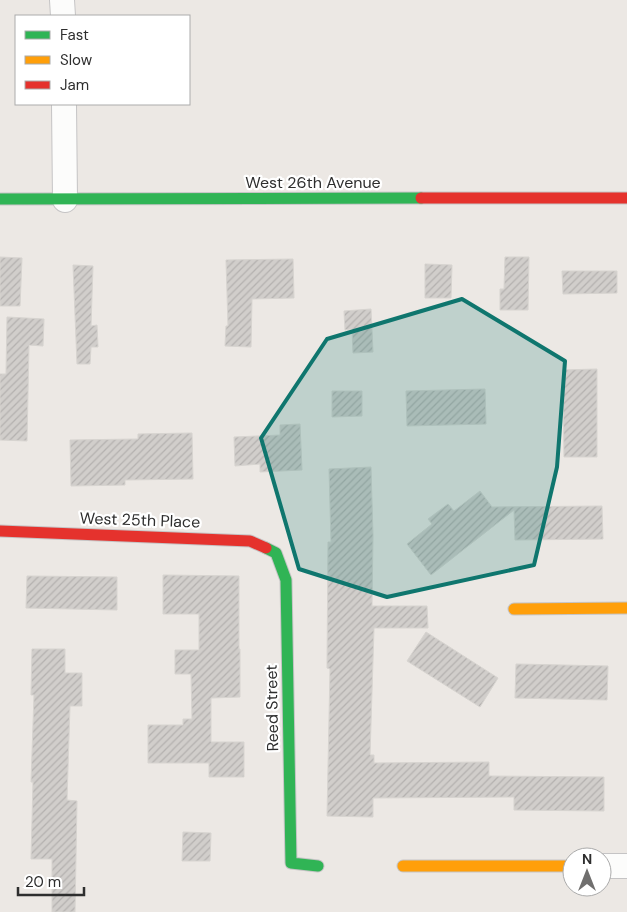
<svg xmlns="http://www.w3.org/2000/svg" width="627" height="912" viewBox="0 0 627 912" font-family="'DM Sans',sans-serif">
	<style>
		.building { fill: url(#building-hatch); stroke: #d7d4d0 }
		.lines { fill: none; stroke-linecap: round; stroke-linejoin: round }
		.street-casing { stroke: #c5c4c5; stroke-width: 26 }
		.fast-casing { stroke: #c5c4c5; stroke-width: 13 }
		.slow-casing { stroke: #c5c4c5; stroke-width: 13 }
		.jam-casing { stroke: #c5c4c5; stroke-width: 13 }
		.street { stroke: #fcfcfb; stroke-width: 24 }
		.fast { stroke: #30b455; stroke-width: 11 }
		.slow { stroke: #ff9f0a; stroke-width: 11 }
		.jam { stroke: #e5322d; stroke-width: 11 }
		.marked { fill: #0f766e; fill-opacity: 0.2; stroke: #0f766e; stroke-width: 4; stroke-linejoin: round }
		.labels { text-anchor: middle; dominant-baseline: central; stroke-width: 4.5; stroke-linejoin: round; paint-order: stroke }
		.street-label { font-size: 16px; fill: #2e2e2e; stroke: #fff }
	</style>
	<defs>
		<pattern id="building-hatch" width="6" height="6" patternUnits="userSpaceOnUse" patternTransform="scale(1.25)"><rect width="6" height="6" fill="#d1cecb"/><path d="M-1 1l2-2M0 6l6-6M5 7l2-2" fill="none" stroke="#b4b1af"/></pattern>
	</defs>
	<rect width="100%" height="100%" fill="#ece8e4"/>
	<g class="building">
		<path d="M0,257L22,258L20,306H0Z"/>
		<path d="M505,257H529L528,310H500V289H504Z"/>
		<path d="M293,259L294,298L252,299L251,347L225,346L226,326H228L226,260Z"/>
		<path d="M425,264L452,265L451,298H425Z"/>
		<path d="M73,265L93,266L91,326L97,325L98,347H91L90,364H77Z"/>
		<path d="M562,271H617V293L563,294Z"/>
		<path d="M371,309L373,352L353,353L352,329L345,330L344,311Z"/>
		<path d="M7,317L44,319L43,346L29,345L27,441L0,440V374H6Z"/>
		<path d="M597,369V457H564L563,370Z"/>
		<path d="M485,389L486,424L407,426L406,391Z"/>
		<path d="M332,391H362V416L332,417Z"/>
		<path d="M300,424L302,470L260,472V464L235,466L234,437L280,435V425Z"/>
		<path d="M192,433L193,479L125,480V485L71,486L70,440L138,439V434Z"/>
		<path d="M371,467L373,535L372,606H427L428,628H374L370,755H374V763L489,762V776L604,777V811L514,810V797L373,798V817L327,816L330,669L327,668L328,542H331L329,469Z"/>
		<path d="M480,491L492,507L602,506L603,539L515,540L514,510L431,575L407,544L432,524L428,519L448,504L454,511Z"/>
		<path d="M163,575L239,576V649H240V697L211,698V742H244V777H209V763H148V725H183V719H192L191,674H175V650H199V614H163Z"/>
		<path d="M27,576L117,577V610L26,608Z"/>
		<path d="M426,632L498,678L480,707L407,661Z"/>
		<path d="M32,649H65V673H82V706H70L67,800L77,801L75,912H52V859H31L33,782H31L34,695H31Z"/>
		<path d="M516,664L608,666L607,700L515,698Z"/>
		<path d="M183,832L211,833L210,861H182Z"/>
	</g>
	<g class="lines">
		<g class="street-casing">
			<g id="street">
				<path d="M62,0L63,16"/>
				<path d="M64,104L65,200"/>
				<path d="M602,866H627"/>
			</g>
		</g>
		<g class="fast-casing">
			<g id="fast">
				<path d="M0,199L421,198"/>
				<path d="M266,548L276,553L286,580L291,863L318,866"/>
			</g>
		</g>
		<g class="slow-casing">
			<g id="slow">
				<path d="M514,609L627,608"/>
				<path d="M403,866H572"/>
			</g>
		</g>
		<g class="jam-casing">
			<g id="jam">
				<path d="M421,198H627"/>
				<path d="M0,531L250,541L266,548"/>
			</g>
		</g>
		<use href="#street" class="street"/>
		<use href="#fast" class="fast"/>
		<use href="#slow" class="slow"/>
		<use href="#jam" class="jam"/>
	</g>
	<path class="marked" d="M462,299L565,361L557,467L534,565L387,597L299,569L261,438L327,339Z"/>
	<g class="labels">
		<g class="street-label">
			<text x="313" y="182">West 26th Avenue</text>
			<text transform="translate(140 520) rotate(2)">West 25th Place</text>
			<text transform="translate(272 708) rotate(-91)">Reed Street</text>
		</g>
	</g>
	<rect x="15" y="15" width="175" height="90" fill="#ffffff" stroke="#ababab"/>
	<rect x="25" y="31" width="25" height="8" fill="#30b455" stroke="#ababab"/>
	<text x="60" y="40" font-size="15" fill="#2e2e2e">Fast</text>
	<rect x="25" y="56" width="25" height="8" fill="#ff9f0a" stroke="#ababab"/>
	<text x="60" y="65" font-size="15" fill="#2e2e2e">Slow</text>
	<rect x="25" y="81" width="25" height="8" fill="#e5322d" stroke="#ababab"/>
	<text x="60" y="90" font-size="15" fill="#2e2e2e">Jam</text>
	<g transform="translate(587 872)"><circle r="24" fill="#ffffff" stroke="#ababab"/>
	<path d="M0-4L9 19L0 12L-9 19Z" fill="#706f6e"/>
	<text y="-8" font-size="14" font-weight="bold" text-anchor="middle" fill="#2e2e2e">N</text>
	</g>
	<path d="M18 887v8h66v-8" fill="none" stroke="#2e2e2e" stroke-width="2.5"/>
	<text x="25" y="887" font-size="15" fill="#2e2e2e" stroke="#ffffff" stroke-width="4" paint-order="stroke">20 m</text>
</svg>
